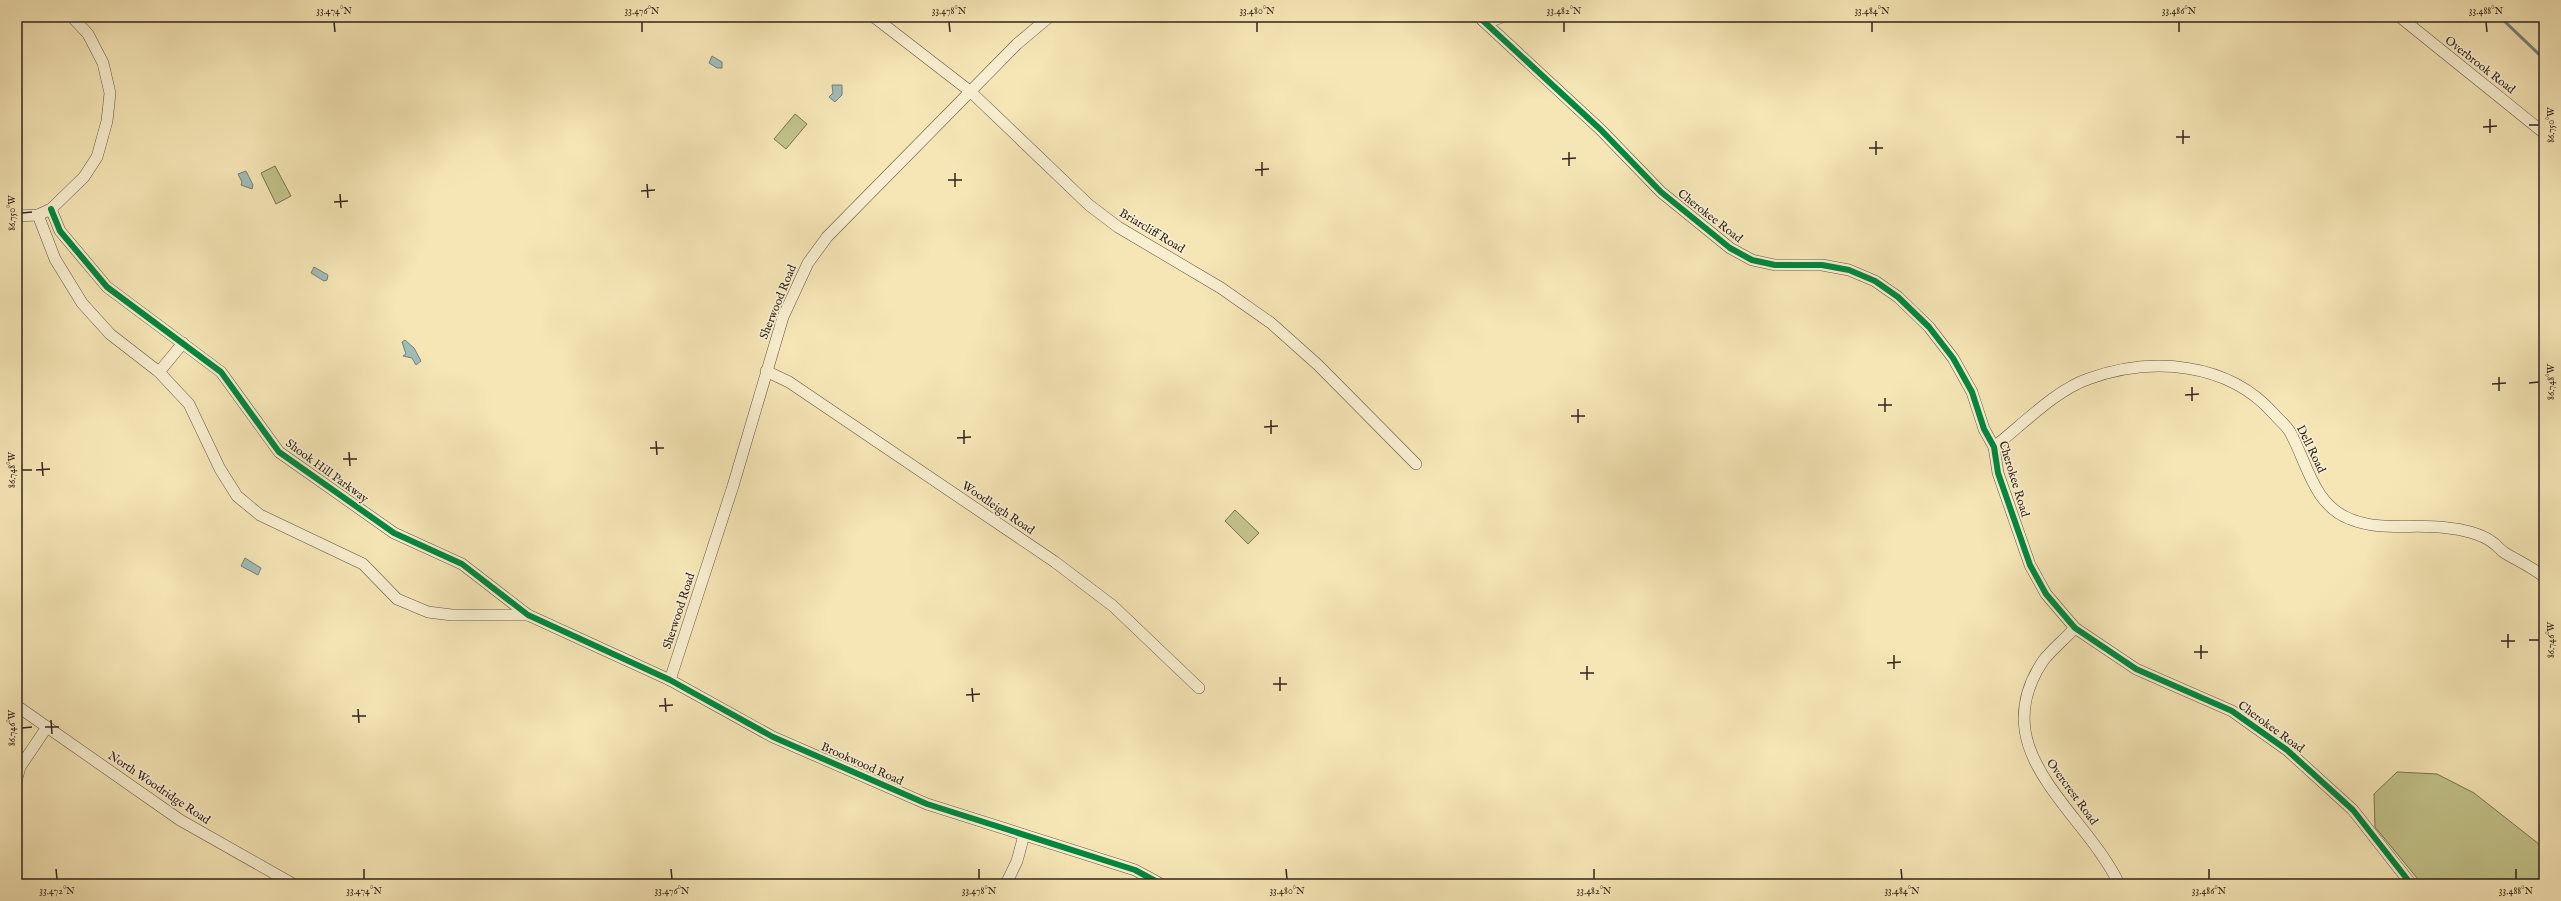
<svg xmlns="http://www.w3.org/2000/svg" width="2561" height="901" viewBox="0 0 2561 901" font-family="'IM FELL English',serif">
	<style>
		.green { fill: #c2c38a; stroke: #7a7454 }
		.water { fill: #a1bdb8; stroke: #74807a }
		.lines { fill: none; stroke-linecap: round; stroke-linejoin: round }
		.stream { stroke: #74807a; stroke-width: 3 }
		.minor-casing { stroke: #625443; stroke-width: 12 }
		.minor { stroke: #f9efd0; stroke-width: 11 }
		.cycleway-casing { stroke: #f9efd0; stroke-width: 8 }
		.cycleway { stroke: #00873e; stroke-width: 6 }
		.ticks { fill: none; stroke: #31241d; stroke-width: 1.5 }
		.labels { text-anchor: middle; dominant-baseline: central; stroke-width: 3.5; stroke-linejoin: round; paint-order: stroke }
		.street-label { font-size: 12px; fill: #31241d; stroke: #f9efd0 }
		.neatline { fill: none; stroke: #31241d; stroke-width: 1.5 }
		.ticks-label { font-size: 10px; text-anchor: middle; fill: #31241d }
	</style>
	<rect width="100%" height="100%" fill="#f6e6b6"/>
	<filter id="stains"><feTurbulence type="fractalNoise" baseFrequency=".005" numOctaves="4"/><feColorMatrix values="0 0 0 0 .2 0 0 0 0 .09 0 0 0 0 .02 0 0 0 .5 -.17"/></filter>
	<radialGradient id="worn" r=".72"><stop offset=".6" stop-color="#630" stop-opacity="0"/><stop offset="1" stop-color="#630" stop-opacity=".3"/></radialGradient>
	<g class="green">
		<path d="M795,114L807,124L786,149L774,139Z"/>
		<path d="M275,166L291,196L276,204L261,173Z"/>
		<path d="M1235,510L1259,533L1248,544L1225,521Z"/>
		<path d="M2397,772L2437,774L2474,793L2544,848V884H2422L2375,827L2374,794Z"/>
	</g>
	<g class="water">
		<path d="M712,56L722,62V68H717L709,63Z"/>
		<path d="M832,85H842V95L835,102L829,97L833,93Z"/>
		<path d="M246,171L253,185L252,189L241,185L242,182L238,174Z"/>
		<path d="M314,267L328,275L327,280L324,281L311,273Z"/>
		<path d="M405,340L414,348L421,361L416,365L412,358L403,356L406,354L402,342Z"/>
		<path d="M245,558L261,568L258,575L241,566Z"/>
	</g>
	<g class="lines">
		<path class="stream" d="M2500,17L2544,59"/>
		<g class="minor-casing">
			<g id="minor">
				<path d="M874,17L971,92L1089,205L1118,227L1221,288L1271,323L1318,365L1416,464"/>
				<path d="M1479,17L1601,130L1661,192L1730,248L1752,260L1775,265H1822L1849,270L1875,281L1898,297L1929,327L1953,358L1972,392L1984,429L1994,447L1998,473L2030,565L2046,594L2075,628L2136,669L2232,711L2287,750L2353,810L2411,884"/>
				<path d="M2400,17L2544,133"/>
				<path d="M1486,23L1502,17"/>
				<path d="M51,209L60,231L107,287L221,372L279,452L394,533L462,564L528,615L670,680L773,737L927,804L1135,870L1161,884"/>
				<path d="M38,215L55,259L82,303L110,334L159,372L189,404L220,469L237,496L260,515L363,564L397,599L428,612L452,615H528"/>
				<path d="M17,216L38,215L51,209L84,177L97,157L107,121L110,93L103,63L88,34L72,17"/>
				<path d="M766,371L789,382L1055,562L1113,606L1199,688"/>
				<path d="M159,372L183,343"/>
				<path d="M1994,447C2022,425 2056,390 2088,379C2152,356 2228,362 2274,414C2279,420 2286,425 2290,432C2307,462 2313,505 2350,519C2382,532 2415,523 2448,528C2461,529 2482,534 2492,542C2497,545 2500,550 2505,553C2518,561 2532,567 2544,577"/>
				<path d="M2075,628C2065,639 2052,649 2043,661C1982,752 2084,810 2119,884"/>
				<path d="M670,680L733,486L783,317L808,263L827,237L1017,44L1049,17"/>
				<path d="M17,706L180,820L293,884"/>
				<path d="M17,778L20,767L47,727"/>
				<path d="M1006,884L1017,861L1024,835"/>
			</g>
		</g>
		<use href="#minor" class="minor"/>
		<g class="cycleway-casing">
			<g id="cycleway">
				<path d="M1479,17L1601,130L1661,192L1730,248L1752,260L1775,265H1822L1849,270L1875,281L1898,297L1929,327L1953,358L1972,392L1984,429L1994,447L1998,473L2030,565L2046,594L2075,628L2136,669L2232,711L2287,750L2353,810L2411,884"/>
				<path d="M51,209L60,231L107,287L221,372L279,452L394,533L462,564L528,615L670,680L773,737L927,804L1135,870L1161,884"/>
			</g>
		</g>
		<use href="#cycleway" class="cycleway"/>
	</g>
	<path class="ticks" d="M334,22L335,32M642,22V32M949,22L950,32M1257,22V32M1564,22V32M1872,22V32M2179,22V32M2486,22L2487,32M2490,119V133M2529,125H2539M2483,127L2497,126M2183,130V144M2176,137H2190M1876,141V155M1869,148H1883M1569,152V166M1562,159L1576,158M1262,162V176M1255,170L1269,169M955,173V187M948,180H962M647,184L648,198M641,191L655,190M340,194L341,208M334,202L348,201M22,213L32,212M2499,377V391M2529,383L2539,382M2492,384L2506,383M2192,387V401M2185,395L2199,394M1885,398V412M1878,405H1892M1578,409V423M1571,416H1585M1271,420V434M1264,427L1278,426M964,430V444M957,438L971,437M656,441L657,455M650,448H664M349,452L350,466M343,459H357M42,462L43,476M22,470H32M36,470L50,469M2508,634V648M2529,640H2539M2501,641H2515M2201,645V659M2194,652H2208M1894,655V669M1887,663L1901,662M1587,666V680M1580,673H1594M1280,677V691M1273,684H1287M972,688L973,702M966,695L980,694M665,698L666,712M659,706L673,705M358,709L359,723M352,716H366M51,720L52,734M45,727H59M22,728L32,727M56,869L57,879M364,869V879M671,869L672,879M979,869V879M1286,869L1287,879M1594,869V879M1901,869L1902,879M2209,869V879M2516,869V879"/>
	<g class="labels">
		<g class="street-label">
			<text transform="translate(2480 65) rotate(38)">Overbrook Road</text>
			<text transform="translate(1710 216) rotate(38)">Cherokee Road</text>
			<text transform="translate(1152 231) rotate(31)">Briarcliff Road</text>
			<text transform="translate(778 302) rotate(-68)">Sherwood Road</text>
			<text transform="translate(2311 449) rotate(64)">Dell Road</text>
			<text transform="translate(327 471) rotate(36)">Shook Hill Parkway</text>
			<text transform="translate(2014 479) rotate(73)">Cherokee Road</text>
			<text transform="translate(998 508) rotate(34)">Woodleigh Road</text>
			<text transform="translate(679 611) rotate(-72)">Sherwood Road</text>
			<text transform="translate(2271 727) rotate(36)">Cherokee Road</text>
			<text transform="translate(862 764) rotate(24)">Brookwood Road</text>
			<text transform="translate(159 788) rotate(34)">North Woodridge Road</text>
			<text transform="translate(2072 792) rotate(54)">Overcrest Road</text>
		</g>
	</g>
	<rect width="2561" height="901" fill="none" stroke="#f6e6b6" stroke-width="44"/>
	<rect x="22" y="22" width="2517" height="857" class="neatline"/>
	<g class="ticks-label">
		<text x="334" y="14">33.474°N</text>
		<text x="642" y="14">33.476°N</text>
		<text x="949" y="14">33.478°N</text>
		<text x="1257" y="14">33.480°N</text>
		<text x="1564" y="14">33.482°N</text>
		<text x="1872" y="14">33.484°N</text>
		<text x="2179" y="14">33.486°N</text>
		<text x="2486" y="14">33.488°N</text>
		<text transform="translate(2550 125) rotate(-90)" y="4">86.750°W</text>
		<text transform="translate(11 213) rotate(-90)" y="4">86.750°W</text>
		<text transform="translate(2550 382) rotate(-90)" y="4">86.748°W</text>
		<text transform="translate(11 470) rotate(-90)" y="4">86.748°W</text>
		<text transform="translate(2550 640) rotate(-90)" y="4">86.746°W</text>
		<text transform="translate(11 728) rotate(-90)" y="4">86.746°W</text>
		<text x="57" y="894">33.472°N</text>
		<text x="364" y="894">33.474°N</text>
		<text x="672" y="894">33.476°N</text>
		<text x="979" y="894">33.478°N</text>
		<text x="1287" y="894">33.480°N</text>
		<text x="1594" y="894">33.482°N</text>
		<text x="1902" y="894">33.484°N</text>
		<text x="2209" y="894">33.486°N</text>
		<text x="2516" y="894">33.488°N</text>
	</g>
	<rect width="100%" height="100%" filter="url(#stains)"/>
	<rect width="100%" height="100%" fill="url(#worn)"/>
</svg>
